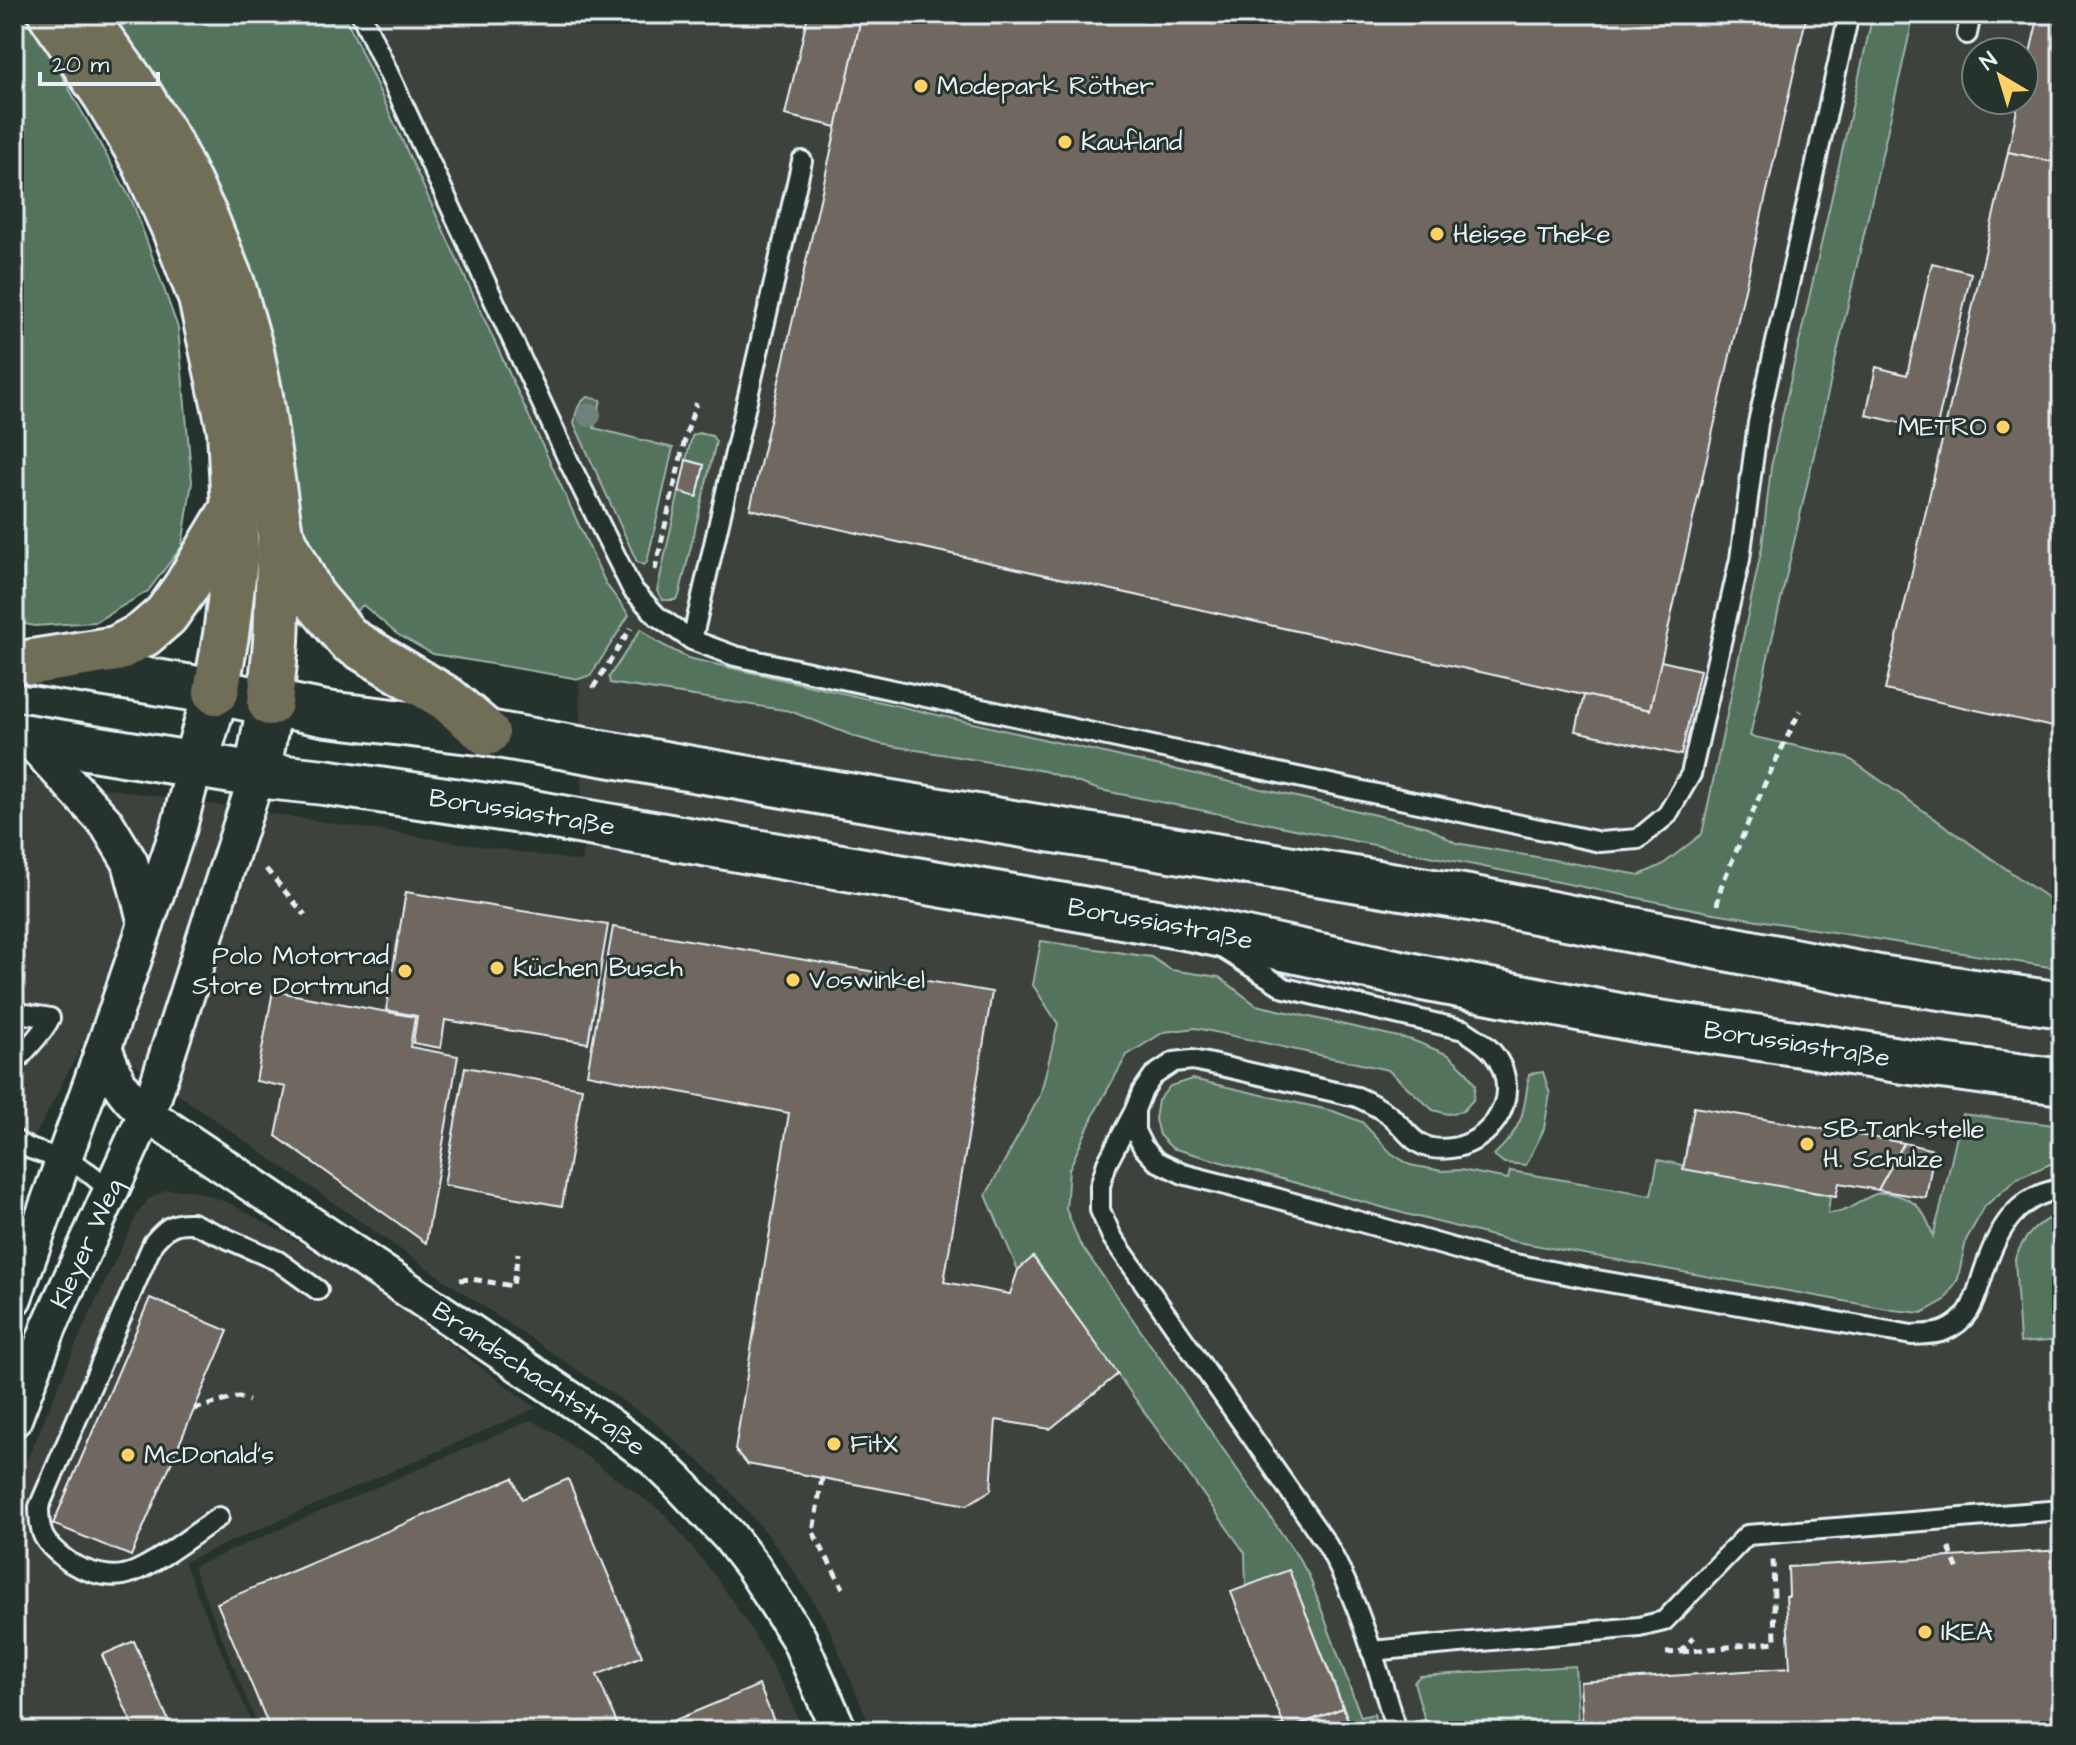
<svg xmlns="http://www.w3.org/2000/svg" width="2076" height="1745" viewBox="0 0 2076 1745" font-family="'Architects Daughter',sans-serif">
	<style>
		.built { fill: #3c433c; fill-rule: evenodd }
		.green { fill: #52735d; stroke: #9db2aa; stroke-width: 2 }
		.building { fill: #6f6760; stroke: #e8f1f8; stroke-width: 2 }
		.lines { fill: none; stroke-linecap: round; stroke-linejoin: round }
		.lane-casing { stroke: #e8f1f8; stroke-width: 24 }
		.street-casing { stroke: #e8f1f8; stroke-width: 40 }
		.secondary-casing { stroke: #e8f1f8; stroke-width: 50 }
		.highway-casing { stroke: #e8f1f8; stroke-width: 50 }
		.path { stroke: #e8f1f8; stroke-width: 5; stroke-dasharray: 8 6; stroke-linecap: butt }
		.lane { stroke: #26332d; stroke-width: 18 }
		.street { stroke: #26332d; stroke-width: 34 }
		.secondary { stroke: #26332d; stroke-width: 44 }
		.highway { stroke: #716e59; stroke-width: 44 }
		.tree { fill: #70807b }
		.poi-dot { fill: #ffd166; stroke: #26332d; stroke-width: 3 }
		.labels { text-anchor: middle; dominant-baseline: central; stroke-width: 6; stroke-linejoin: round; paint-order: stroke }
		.poi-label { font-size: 26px; fill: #e8f1f8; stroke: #26332d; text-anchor: start }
		.street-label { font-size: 26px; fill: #e8f1f8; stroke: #26332d }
	</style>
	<rect width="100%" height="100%" fill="#26332d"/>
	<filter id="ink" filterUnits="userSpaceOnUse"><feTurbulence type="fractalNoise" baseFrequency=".0125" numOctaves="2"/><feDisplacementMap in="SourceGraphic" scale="16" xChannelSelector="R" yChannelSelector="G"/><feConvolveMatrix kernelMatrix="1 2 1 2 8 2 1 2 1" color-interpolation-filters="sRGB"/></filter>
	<g filter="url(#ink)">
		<g class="built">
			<path d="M301,14H2062V1731H872L829,1628L806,1589L770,1537L717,1477L654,1422L427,1268L89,1032L14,1177V774L583,862L579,671ZM1976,52H2024V100H1976Z"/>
			<path d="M166,1190H193L229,1203L291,1237L397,1305L536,1408L184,1562L255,1731H14V1498L18,1482L80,1335L138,1213L148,1200Z"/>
			<path d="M531,1420L553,1432L666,1515L718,1580L751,1629L791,1700L803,1731H260L193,1567Z"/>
		</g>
		<g class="green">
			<path d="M14,14H25L48,51L133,203L178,328L192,482L182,546L148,591L95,622L35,626L14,622Z"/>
			<path d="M106,14H344L606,584L629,615L591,675L579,679L433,654L397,634L363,605L353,614L324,572L301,527Z"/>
			<path d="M1873,14H1914L1750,736L1847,757L2062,908V969L1708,912L1100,790L1044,771L880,744L856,737L790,711L610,683L609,677L641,629L659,643L688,658L1428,827L1456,843L1640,875L1662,865L1702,834L1762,547L1771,467Z"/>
			<path d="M588,397L601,400L594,428L673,448L647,562L644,565L637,562L574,423C576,412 578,402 588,397Z"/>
			<path d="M698,433L712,436L716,442L679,596L675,600H663L657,591L679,492L697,496L704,465L686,460L692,436Z"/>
			<path d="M1041,941L1151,957L1171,970L1219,977L1256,1005L1412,1040L1449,1055L1467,1072L1475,1085L1473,1100L1463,1111L1448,1114L1433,1110L1388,1070L1196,1028L1164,1032L1127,1055L1096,1110L1069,1169L1066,1209L1079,1242L1298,1557L1309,1576L1361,1717L1374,1714L1378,1731H1353L1289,1570L1246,1587L1245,1553L1034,1257L1018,1270L986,1195L1040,1096L1058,1024L1033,985Z"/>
			<path d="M1543,1072L1550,1094L1544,1129L1526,1165L1504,1163L1494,1155C1524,1127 1524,1112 1529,1074Z"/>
			<path d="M1192,1079L1333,1111L1362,1122L1391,1153L1410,1165L1442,1171L1461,1170L1508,1179L1510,1171L1651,1195L1658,1160L1830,1196L1828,1213C1849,1215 1862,1196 1880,1193C1881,1192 1891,1194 1892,1194C1917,1199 1926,1213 1933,1236L1941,1206L1962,1114L2062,1126V1161H2057L2018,1178L1985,1206L1966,1240L1958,1279L1945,1300L1922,1313L1893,1310L1512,1241L1406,1214L1172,1148L1159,1135L1155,1119L1158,1101L1170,1086Z"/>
			<path d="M2062,1213V1340L2020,1343L2015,1258C2024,1236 2039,1220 2062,1213Z"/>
			<path d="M1575,1666L1578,1719L1526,1726L1515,1731H1428L1414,1682L1420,1676Z"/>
		</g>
		<g class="building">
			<path d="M808,14H862L837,127L785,115Z"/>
			<path d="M862,14H1807L1650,710L750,509Z"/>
			<path d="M2039,14H2062V164L2008,152L2019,100H2024V79Z"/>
			<path d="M2008,152L2062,164V729L1885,690Z"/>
			<path d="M1932,263L1971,273L1936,431L1866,415L1876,367L1907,375Z"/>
			<path d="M686,460L704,465L697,497L679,492Z"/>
			<path d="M1661,661L1700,670L1681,755L1576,731L1584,695L1650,710Z"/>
			<path d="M406,892L608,925L588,1043L445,1020L441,1048L413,1043L417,1016L386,1010Z"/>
			<path d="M613,927L992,992L944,1282L1010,1294L1018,1270L1033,1257L1118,1374L1050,1429L996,1420L991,1490L967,1505L747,1464L735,1450L789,1113L587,1074Z"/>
			<path d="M273,991L415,1017L410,1047L458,1056L426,1243L276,1136L286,1087L256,1081Z"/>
			<path d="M465,1067L582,1088L562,1206L444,1185Z"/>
			<path d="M1694,1107L1904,1143L1878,1190L1839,1183L1836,1196L1683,1169Z"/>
			<path d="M1904,1143L1934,1150L1926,1198L1878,1190Z"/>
			<path d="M150,1298L228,1331L131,1556L53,1524Z"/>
			<path d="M513,1478L522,1499L568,1479L642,1656L597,1675L620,1731H271L217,1603Z"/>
			<path d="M2062,1550V1731H1583L1580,1682L1790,1668L1786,1596H1789L1788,1567Z"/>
			<path d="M1289,1570L1343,1708L1286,1730L1231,1592Z"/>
			<path d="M134,1641L173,1731H135L102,1655Z"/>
			<path d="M759,1685L778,1731H649Z"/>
			<path d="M1343,1708L1353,1731L1286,1730Z"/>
			<path d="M1283,1724L1286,1731H1267Z"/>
		</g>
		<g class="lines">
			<g class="lane-casing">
				<g id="lane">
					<path d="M361,14L570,464L632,589L657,616L692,640L735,656L1600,842L1638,839L1667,815L1691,774L1740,559L1758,423L1849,14"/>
					<path d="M1967,34L1971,14"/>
					<path d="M692,640L802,161"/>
					<path d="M1223,949L1285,988L1464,1030C1474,1037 1485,1043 1493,1053C1529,1098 1485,1156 1432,1148C1412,1145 1404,1126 1389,1115C1379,1107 1368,1102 1357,1097L1212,1064L1192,1060L1174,1062L1153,1076L1142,1092L1135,1110L1107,1163L1100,1186V1210L1112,1237L1326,1543C1357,1597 1379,1670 1396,1731"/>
					<path d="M14,1012L50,1018C42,1036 25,1048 14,1065"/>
					<path d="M1135,1110V1131L1143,1147L1156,1161L1183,1174L1269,1196L1495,1260L1591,1279L1912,1335C1922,1334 1934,1335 1944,1331C1973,1319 1975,1297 1984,1271C1997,1231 2016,1195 2062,1189"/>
					<path d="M14,1139C28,1151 45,1153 62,1159C84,1167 94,1176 111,1192"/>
					<path d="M219,1517C198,1531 146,1572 123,1575C105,1578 79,1570 65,1559C43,1542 39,1534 39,1507L153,1243C166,1228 172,1222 192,1223L278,1261L318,1290"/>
					<path d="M1371,1651L1639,1627L1664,1621L1747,1535L2062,1510"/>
				</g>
			</g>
			<g class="street-casing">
				<g id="street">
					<path d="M28,738L107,824L130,862L146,924"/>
					<path id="s1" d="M104,1047C115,1078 120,1092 147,1114L606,1423L654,1459L677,1481L729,1536L753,1567L799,1639L839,1731"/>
					<path d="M14,1298L104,1047L179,827L195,764"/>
					<path id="s2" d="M14,1419L49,1327L154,1096L257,775"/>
				</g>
			</g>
			<g class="secondary-casing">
				<g id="secondary">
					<path d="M40,663L216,692L327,714L487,733L830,793L1469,898L1879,978L2062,1005"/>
					<path id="s3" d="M14,735L257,775L324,782L521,811L1190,928L1418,977L1645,1021L1808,1045L1904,1061L2062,1082"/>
					<path d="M195,764L216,692"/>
					<path d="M257,775L270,703"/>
				</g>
			</g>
			<g class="highway-casing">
				<g id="highway">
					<path d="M51,14L106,96L144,161L174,228L201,298L230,430L236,552L226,635L216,692"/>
					<path d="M82,14L132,82L170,145L205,217L232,284L251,351L260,396L280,535L276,642L270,703"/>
					<path d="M282,537L312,596L349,640L447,699L487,733"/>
					<path d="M32,662L116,649L144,634L166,615L186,587L234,507"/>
				</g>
			</g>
			<g class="path">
				<path d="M655,570L686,435L696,403"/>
				<path d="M593,688L631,628"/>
				<path d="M266,869L305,915"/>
				<path d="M1717,905L1721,887L1766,781L1800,711"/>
				<path d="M460,1280L471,1279L513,1286L518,1253"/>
				<path d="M194,1409L238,1397L249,1401"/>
				<path d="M822,1478L813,1532L843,1588"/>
				<path d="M1949,1548L1958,1570"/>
				<path d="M1681,1652L1775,1642L1773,1559"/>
				<path d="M1666,1653L1680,1652L1694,1637"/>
			</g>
			<use href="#lane" class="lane"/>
			<use href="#street" class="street"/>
			<use href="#secondary" class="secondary"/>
			<use href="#highway" class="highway"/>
		</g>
		<circle class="tree" cx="589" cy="415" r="12"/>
	</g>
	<g class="poi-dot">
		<circle cx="921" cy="86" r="8"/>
		<circle cx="1065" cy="142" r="8"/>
		<circle cx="1437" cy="234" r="8"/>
		<circle cx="2003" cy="427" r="8"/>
		<circle cx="497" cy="968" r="8"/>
		<circle cx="405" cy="971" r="8"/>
		<circle cx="793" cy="980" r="8"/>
		<circle cx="1807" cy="1144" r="8"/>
		<circle cx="834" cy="1444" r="8"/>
		<circle cx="128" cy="1455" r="8"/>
		<circle cx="1925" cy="1632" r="8"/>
	</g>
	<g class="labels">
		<g class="poi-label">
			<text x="937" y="86">Modepark Röther</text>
			<text x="1081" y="142">Kaufland</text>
			<text x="1453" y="234">Heisse Theke</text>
			<text x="1987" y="427" text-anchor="end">METRO</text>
			<text x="389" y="956" text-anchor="end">Polo Motorrad<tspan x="389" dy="30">Store Dortmund</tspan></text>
			<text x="513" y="968">Küchen Busch</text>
			<text x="809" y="980">Voswinkel</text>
			<text x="1823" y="1129">SB-Tankstelle<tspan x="1823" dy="30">H. Schulze</tspan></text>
			<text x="850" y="1444">FitX</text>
			<text x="144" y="1455">McDonald's</text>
			<text x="1941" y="1632">IKEA</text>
		</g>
		<g class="street-label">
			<text stroke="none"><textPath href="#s3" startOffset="514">Borussiastraße</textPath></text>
			<text stroke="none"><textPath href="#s3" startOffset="1162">Borussiastraße</textPath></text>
			<text stroke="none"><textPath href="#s3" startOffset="1810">Borussiastraße</textPath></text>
			<text stroke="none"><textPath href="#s2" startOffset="190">Kleyer Weg</textPath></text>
			<text stroke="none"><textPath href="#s1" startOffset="554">Brandschachtstraße</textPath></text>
		</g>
	</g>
	<rect width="2076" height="1745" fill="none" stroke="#26332d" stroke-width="48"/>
	<rect x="24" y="24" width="2028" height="1697" fill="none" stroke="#e8f1f8" stroke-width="3" filter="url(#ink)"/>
	<g transform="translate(2000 76) rotate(322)"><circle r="38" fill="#26332d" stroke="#747f7e" stroke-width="2"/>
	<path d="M0-6L14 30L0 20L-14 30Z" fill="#ffd166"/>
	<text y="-12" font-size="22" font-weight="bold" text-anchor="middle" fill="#e8f1f8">N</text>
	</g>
	<path d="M40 72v12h118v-12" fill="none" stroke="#e8f1f8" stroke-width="4"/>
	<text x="52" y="72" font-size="24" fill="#e8f1f8" stroke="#26332d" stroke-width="6" paint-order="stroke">20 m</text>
</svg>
